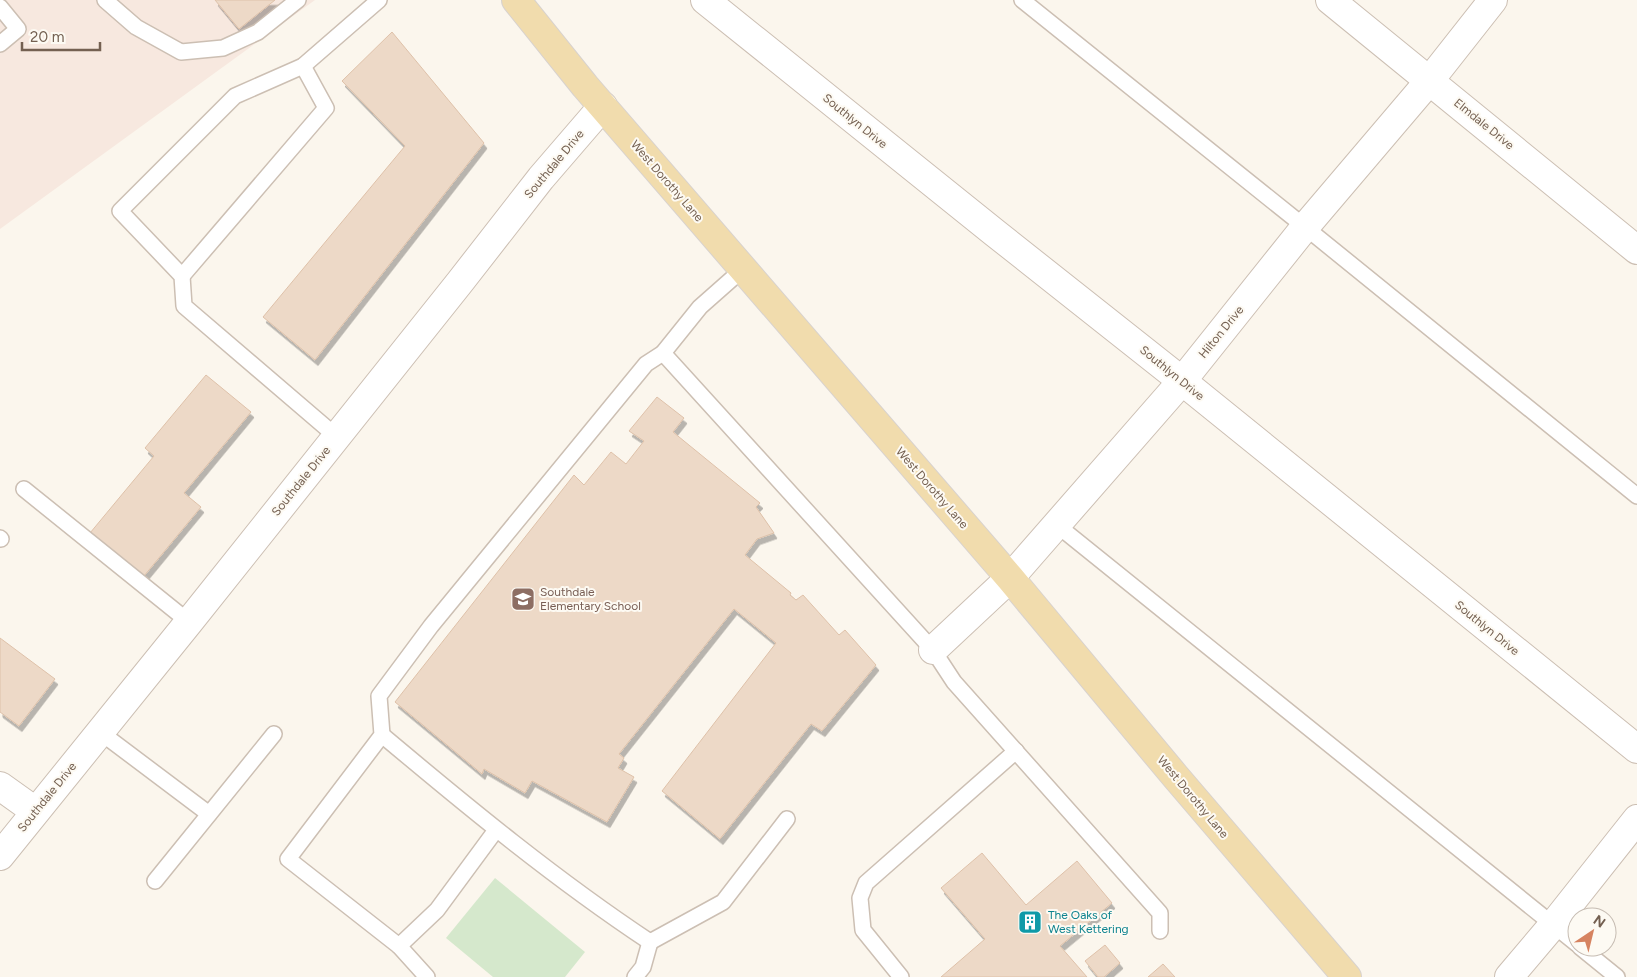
<svg xmlns="http://www.w3.org/2000/svg" width="1637" height="977" viewBox="0 0 1637 977" font-family="Figtree,sans-serif">
	<style>
		.commercial { fill: #f7e8df }
		.green { fill: #d5e8cc }
		.building { fill: #edd9c7; stroke: #dec1a9; filter: url(#shadow) }
		.lines { fill: none; stroke-linecap: round; stroke-linejoin: round }
		.service-casing { stroke: #ccbfb3; stroke-width: 18 }
		.minor-casing { stroke: #ccbfb3; stroke-width: 30 }
		.primary-casing { stroke: #d8d2ce; stroke-width: 30 }
		.service { stroke: #fff; stroke-width: 15 }
		.minor { stroke: #fff; stroke-width: 28 }
		.primary { stroke: #f1dcad; stroke-width: 28 }
		.labels { text-anchor: middle; dominant-baseline: central; stroke-width: 4; stroke-linejoin: round; paint-order: stroke }
		.street-label { font-size: 12px; fill: #746051; stroke: #fdfaf3 }
		.education-label { font-size: 12px; fill: #785e54; stroke: #fdfaf3; text-anchor: start }
		.culture-label { font-size: 12px; fill: #0d838f; stroke: #fdfaf3; text-anchor: start }
	</style>
	<defs>
		<filter id="shadow"><feDropShadow dx="3" dy="5.5" stdDeviation="0" flood-color="#0004"/></filter>
	</defs>
	<rect width="100%" height="100%" fill="#fbf6ed"/>
	<path class="commercial" d="M0,0H315L0,229Z"/>
	<path class="green" d="M495,878L585,952L565,977H493L446,938Z"/>
	<g class="building">
		<path d="M215,0H275L239,29Z"/>
		<path d="M392,32L484,143L315,360L263,317L405,146L342,81Z"/>
		<path d="M206,375L251,412L184,493L201,507L144,576L90,533L154,456L145,448Z"/>
		<path d="M657,397L684,418L673,432L760,503L756,507L774,533L757,539L745,555L791,593L790,595L796,600L803,595L839,635L845,630L876,665L822,731L811,724L720,839L662,791L776,643L734,609L619,754L624,758L618,768L634,777L607,822L532,781L525,793L484,769L482,774L395,702L574,475L584,485L611,452L626,464L644,441L629,431Z"/>
		<path d="M0,638L55,679L19,726L0,712Z"/>
		<path d="M982,853L1026,905L1077,861L1112,903L1060,946L1087,977H941L985,939L941,888Z"/>
		<path d="M1105,945L1120,963L1104,977H1098L1085,961Z"/>
		<path d="M1163,964L1175,977H1148Z"/>
	</g>
	<g class="lines">
		<g class="service-casing">
			<g id="service">
				<path d="M105,0L136,27L181,52L223,48L258,32L298,0"/>
				<path d="M1022,0L1305,227L1637,496"/>
				<path d="M0,7L18,29L0,44"/>
				<path d="M182,276L326,108L303,66"/>
				<path d="M663,353L933,650L954,682L1160,913V931"/>
				<path d="M337,437L184,306L182,276L120,211L235,96L303,66L379,0"/>
				<path d="M24,489L189,622"/>
				<path d="M1057,525L1577,944"/>
				<path d="M0,538L1,539"/>
				<path d="M100,732L209,814"/>
				<path d="M382,735C469,808 555,879 650,942L723,902L787,819"/>
				<path d="M155,881L274,734"/>
				<path d="M399,946L437,910L496,830"/>
				<path d="M1580,947L1617,977"/>
				<path d="M427,977L399,946L288,859L382,735L379,696L431,626L646,364L663,353L700,307L743,269"/>
				<path d="M635,977L643,967L650,942"/>
				<path d="M901,977L863,930L860,898L866,883L1016,751"/>
			</g>
		</g>
		<g class="minor-casing">
			<g id="minor">
				<path d="M705,0L995,233L1182,381L1637,749"/>
				<path d="M1330,0L1637,250"/>
				<path d="M933,650L1010,578L1182,381L1305,227L1430,80L1493,0"/>
				<path d="M0,786L35,811"/>
				<path d="M0,856L189,622L460,282L541,178L603,106"/>
				<path d="M1509,977L1553,925L1637,819"/>
			</g>
		</g>
		<g class="primary-casing">
			<path id="primary" d="M516,0L585,86L1010,578L1175,776L1347,977"/>
		</g>
		<use href="#service" class="service"/>
		<use href="#minor" class="minor"/>
		<use href="#primary" class="primary"/>
	</g>
	<defs>
		<g id="school-square" transform="scale(1.25)"><rect x="-9" y="-9" width="18" height="18" rx="4" fill="#8d6e63" stroke="#fdfaf3"/><path d="M0-5L7-2L0 1L-7-2ZM-4 1L0 2.5L4 1V4Q0 6-4 4Z" fill="#fff"/></g>
		<g id="building-square" transform="scale(1.25)"><rect x="-9" y="-9" width="18" height="18" rx="4" fill="#0f9aa8" stroke="#fdfaf3"/><path d="M-4-6H4V6H1V3H-1V6H-4ZM-2.5-4.3h1.7v1.8h-1.7ZM.8-4.3h1.7v1.8H.8ZM-2.5-1h1.7V.8h-1.7ZM.8-1h1.7V.8H.8Z" fill="#fff"/></g>
	</defs>
	<g fill-rule="evenodd">
		<use href="#school-square" x="523" y="599"/>
		<use href="#building-square" x="1030" y="922"/>
	</g>
	<g class="labels">
		<g class="street-label">
			<text transform="translate(855 121) rotate(39)">Southlyn Drive</text>
			<text transform="translate(1484 124) rotate(39)">Elmdale Drive</text>
			<text transform="translate(554 164) rotate(-50)">Southdale Drive</text>
			<text transform="translate(667 181) rotate(49)">West Dorothy Lane</text>
			<text transform="translate(1221 332) rotate(-51)">Hilton Drive</text>
			<text transform="translate(1172 373) rotate(39)">Southlyn Drive</text>
			<text transform="translate(301 481) rotate(-51)">Southdale Drive</text>
			<text transform="translate(932 488) rotate(49)">West Dorothy Lane</text>
			<text transform="translate(1487 628) rotate(39)">Southlyn Drive</text>
			<text transform="translate(47 797) rotate(-51)">Southdale Drive</text>
			<text transform="translate(1193 797) rotate(50)">West Dorothy Lane</text>
		</g>
		<g class="education-label">
			<text x="540" y="592">Southdale<tspan x="540" dy="14">Elementary School</tspan></text>
		</g>
		<g class="culture-label">
			<text x="1048" y="915">The Oaks of<tspan x="1048" dy="14">West Kettering</tspan></text>
		</g>
	</g>
	<g transform="translate(1592 932) rotate(35)"><circle r="24" fill="#fdfaf3" stroke="#c6bcb2"/>
	<path d="M0-4L9 19L0 12L-9 19Z" fill="#d68360"/>
	<text y="-8" font-size="14" font-weight="bold" text-anchor="middle" fill="#746051">N</text>
	</g>
	<path d="M22 42v8h78v-8" fill="none" stroke="#746051" stroke-width="2.5"/>
	<text x="30" y="42" font-size="15" fill="#746051" stroke="#fdfaf3" stroke-width="4" paint-order="stroke">20 m</text>
</svg>
